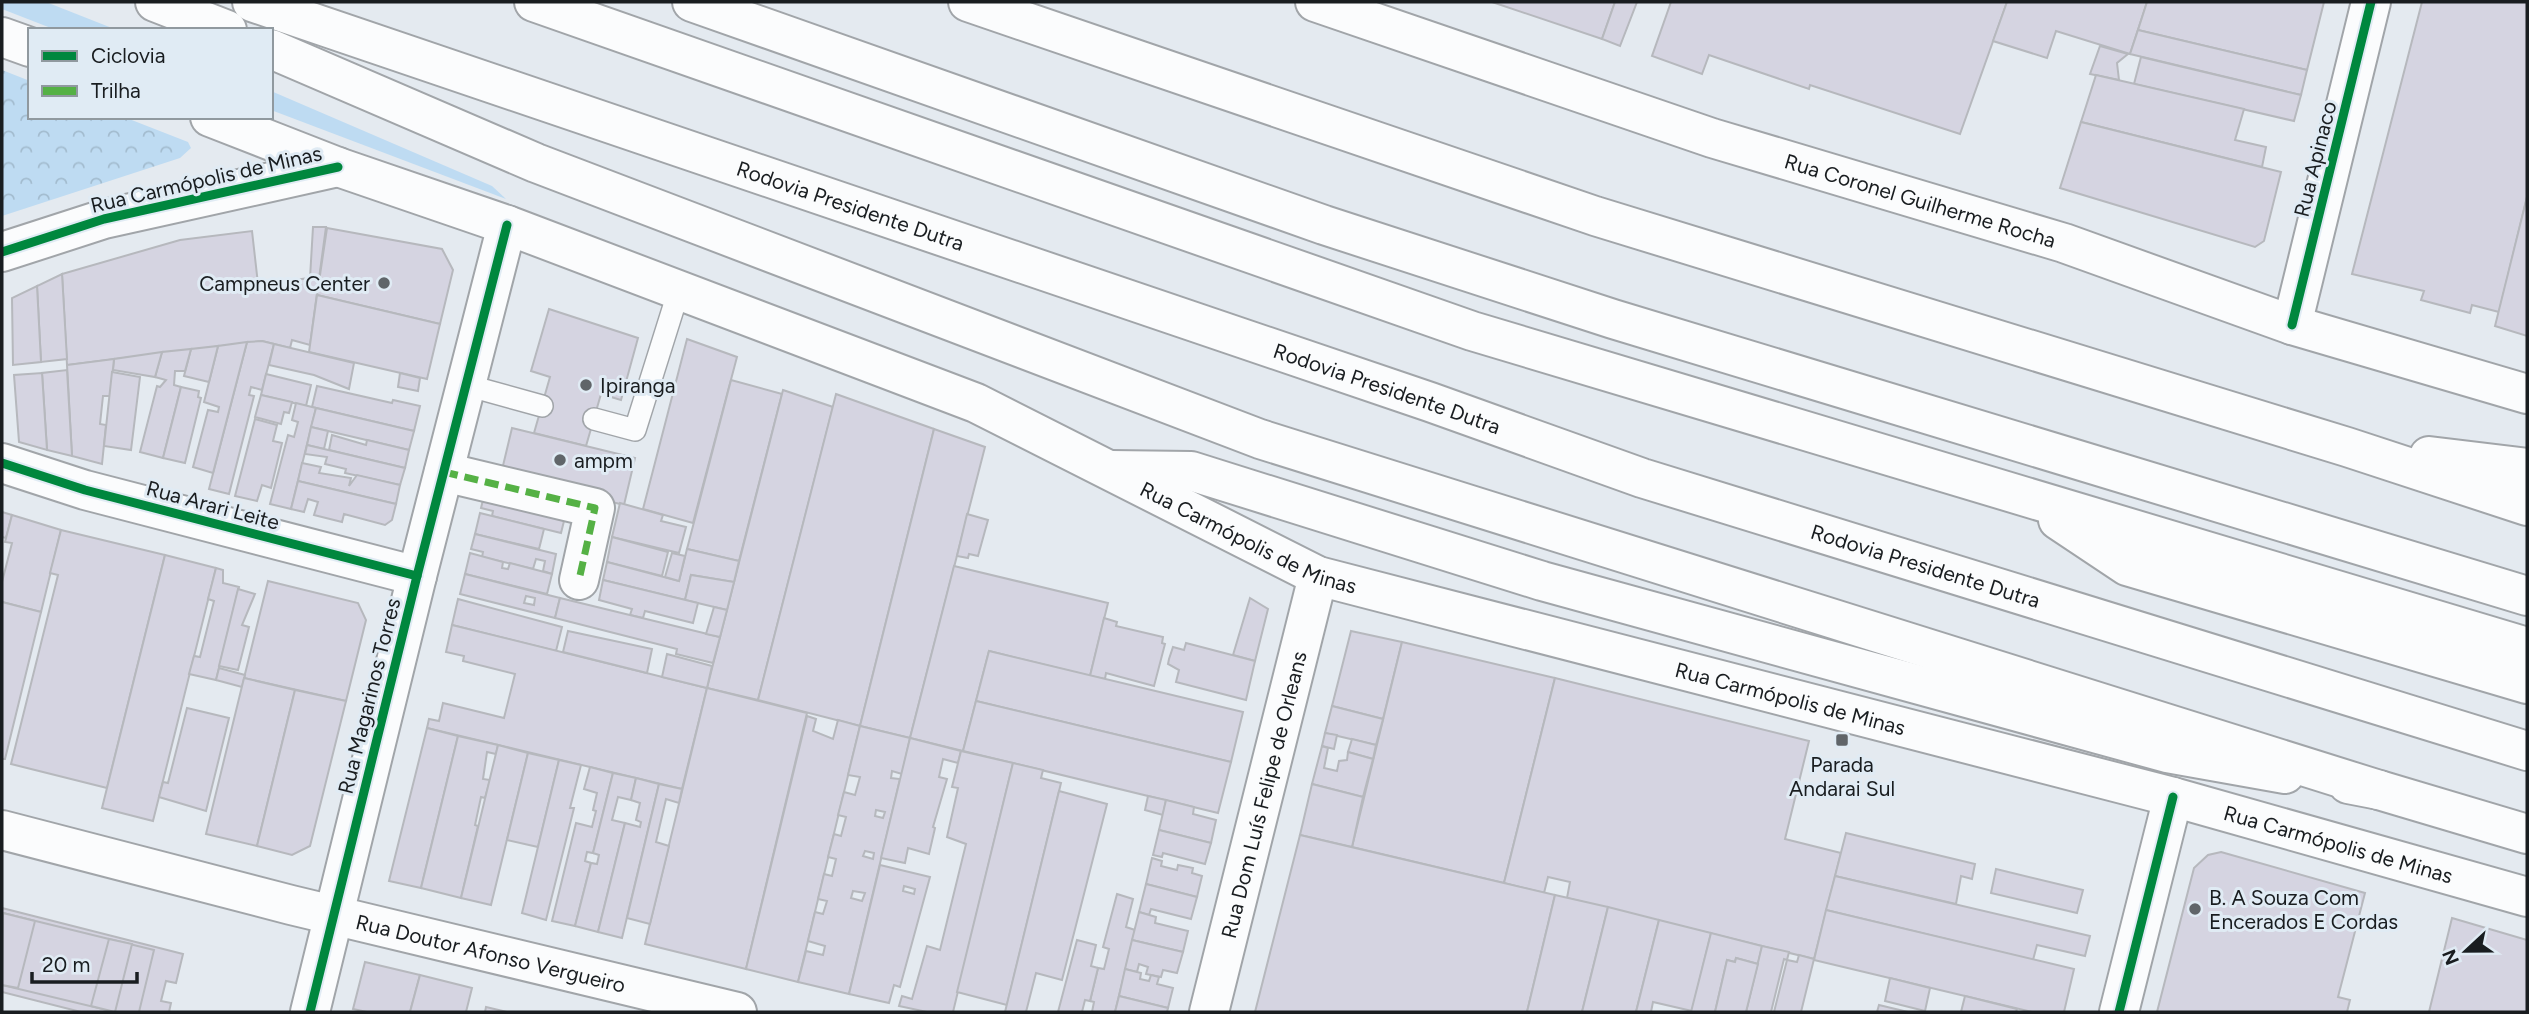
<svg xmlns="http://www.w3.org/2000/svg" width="2529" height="1014" viewBox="0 0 2529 1014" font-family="Figtree,sans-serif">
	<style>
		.green { fill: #bedbf2 }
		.forest { fill: url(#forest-crowns) }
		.building { fill: #d5d4e1; stroke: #b6b8bd; stroke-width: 2; fill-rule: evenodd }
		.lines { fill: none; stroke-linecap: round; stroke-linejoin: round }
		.service-casing { stroke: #a1a5a9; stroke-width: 24 }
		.minor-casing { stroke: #a1a5a9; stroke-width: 42 }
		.tertiary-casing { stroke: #a1a5a9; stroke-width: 42 }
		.secondary-casing { stroke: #a1a5a9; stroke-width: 42 }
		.trunk-casing { stroke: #a1a5a9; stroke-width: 42 }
		.motorway-casing { stroke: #a1a5a9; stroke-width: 42 }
		.service { stroke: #fbfcfd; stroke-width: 21 }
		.minor { stroke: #fbfcfd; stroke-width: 38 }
		.tertiary { stroke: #fbfcfd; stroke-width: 38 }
		.secondary { stroke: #fbfcfd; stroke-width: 38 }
		.trunk { stroke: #fbfcfd; stroke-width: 38 }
		.motorway { stroke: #fbfcfd; stroke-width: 38 }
		.quiet { stroke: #55b145; stroke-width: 7; stroke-dasharray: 14 7; stroke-linecap: butt }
		.cycleway-casing { stroke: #e0ebf4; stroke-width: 13 }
		.cycleway { stroke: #00873e; stroke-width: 9 }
		.poi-dot { fill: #606569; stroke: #e0ebf4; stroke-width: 2.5 }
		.labels { text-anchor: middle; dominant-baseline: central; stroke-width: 6; stroke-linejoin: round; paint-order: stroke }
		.street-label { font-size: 21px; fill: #191d20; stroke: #e0ebf4 }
		.poi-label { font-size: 21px; fill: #191d20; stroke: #e0ebf4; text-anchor: start }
	</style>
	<defs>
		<pattern id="forest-crowns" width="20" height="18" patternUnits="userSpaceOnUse" patternTransform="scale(1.75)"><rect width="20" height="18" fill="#bedbf2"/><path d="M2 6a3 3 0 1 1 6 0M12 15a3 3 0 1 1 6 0" fill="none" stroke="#a3bccf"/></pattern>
	</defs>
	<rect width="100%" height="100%" fill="#e4eaf0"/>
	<g class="green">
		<path d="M2,2H46L117,30H56L2,9Z"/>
		<path d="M271,91L492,186L506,199L271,110Z"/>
	</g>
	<path class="forest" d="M2,70L30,81V117H124L188,142L191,148L180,158L2,216Z"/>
	<g class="building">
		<path d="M1492,2H1615L1602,39Z"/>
		<path d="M1615,2H1637L1620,46L1602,39Z"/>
		<path d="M1671,2H2007L1960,134L1810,85L1809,89L1709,55L1702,74L1652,56Z"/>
		<path d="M2007,2H2147L2130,54L2056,31L2047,58L1993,41Z"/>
		<path d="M2147,2H2324L2307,70L2138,30Z"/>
		<path d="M2422,2H2527V197L2499,312L2472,305L2470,313L2421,300L2424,291L2352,274Z"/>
		<path d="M2138,30L2307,70L2301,95L2130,54Z"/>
		<path d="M2100,46L2128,54L2117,63L2119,80L2090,74Z"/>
		<path d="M2141,57L2301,95L2294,121L2134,84Z"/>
		<path d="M2096,75L2244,109L2235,140L2266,147L2262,167L2081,122Z"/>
		<path d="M2081,122L2281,172L2264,241L2255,247L2060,188Z"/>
		<path d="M2527,197V336L2495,326Z"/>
		<path d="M313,227H326L310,345L292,340L290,348L262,341L67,365L62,274L180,240L252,231L258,284L310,278Z"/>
		<path d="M327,228L442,249L453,270L440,324L317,295Z"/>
		<path d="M62,274L67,359L41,362L37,286Z"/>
		<path d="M37,286L41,362L13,365L12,298Z"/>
		<path d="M317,295L440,324L427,379L309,352Z"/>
		<path d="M549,309L638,338L621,400L601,394L586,446L534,433L550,377L531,371Z"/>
		<path d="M687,339L737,357L693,523L643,509Z"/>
		<path d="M262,341L274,344L262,390L251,387L249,395L254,396L229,494L209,489L247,342Z"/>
		<path d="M247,342L213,473L193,467L208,410L218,412L219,407L204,402L218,346Z"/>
		<path d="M274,344L354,363L349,389L314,375L269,365Z"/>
		<path d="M218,346L209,382L184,376L191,349Z"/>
		<path d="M191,349L185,371H175L174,385L181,387L163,458L140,452L157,386L160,387L166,380L155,377L162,352Z"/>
		<path d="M162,352L155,377L113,370L114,359Z"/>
		<path d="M114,359L110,396H103L100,424L106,425L102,464L72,456L67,365Z"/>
		<path d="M67,370L72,456L47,450L42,373Z"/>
		<path d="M112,372L140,377L131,450L104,446Z"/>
		<path d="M42,373L47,450L19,442L14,375Z"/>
		<path d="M400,373L420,378L418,391L398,387Z"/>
		<path d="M266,374L311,385L306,406L261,395Z"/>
		<path d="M731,380L782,394L739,561L687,549Z"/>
		<path d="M317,386L392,403L393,400L420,406L414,431L312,407Z"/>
		<path d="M181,387L199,391L198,397L201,398L185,463L163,458Z"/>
		<path d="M783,390L833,407L758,700L707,688Z"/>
		<path d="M836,394L934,429L860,726L758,700Z"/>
		<path d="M261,395L292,402L289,413L284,412L281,424L255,417Z"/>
		<path d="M296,403L316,408L291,509L270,504L288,435L294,437L298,422L292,420Z"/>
		<path d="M316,408L414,431L409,450L311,427Z"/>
		<path d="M255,419L277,425L273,441L282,443L271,488L262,485L257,501L235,496Z"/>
		<path d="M311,427L328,431L324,449L307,445Z"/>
		<path d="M512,428L635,458L624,505L501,474Z"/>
		<path d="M934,429L985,447L910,738L860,726Z"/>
		<path d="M332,435L366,445L367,440L409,450L405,468L329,450Z"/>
		<path d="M307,445L405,468L400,485L345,473L346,469L325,464L327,457L305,454Z"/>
		<path d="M302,463L321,467L319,473L351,478L349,486L357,475L400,485L396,504L298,481Z"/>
		<path d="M298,481L396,504L392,520L385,525L344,514L342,522L314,515L318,502L308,499L304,512L291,509Z"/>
		<path d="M485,492L566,513L561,533L492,516L493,511L481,508Z"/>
		<path d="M620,503L663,515L661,521L686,527L679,553L612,537Z"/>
		<path d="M2,512L12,515L6,538L2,537Z"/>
		<path d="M480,513L544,529L539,549L475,534Z"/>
		<path d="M967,514L988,520L978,556L969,554L968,558L957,556Z"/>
		<path d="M12,515L61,530L41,612L2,602V582L12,543L5,542Z"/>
		<path d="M61,530L165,555L107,788L11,764L58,575L50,573Z"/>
		<path d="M475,534L556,554L552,574L543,571L545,561L536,559L533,569L482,557L483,552L471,549Z"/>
		<path d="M612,537L668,552L662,576L607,562Z"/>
		<path d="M687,549L739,561L734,582L691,575L685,600L603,580L607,562L679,581Z"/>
		<path d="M470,553L503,562L502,568L508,569L510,563L552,574L547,594L465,574Z"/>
		<path d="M672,553L685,556L679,581L665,577Z"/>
		<path d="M165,555L216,568L153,821L102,808Z"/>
		<path d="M954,566L1108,603L1090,676L989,651L963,751L910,738Z"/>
		<path d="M216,568L223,570V583L239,587L216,680L189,674L194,656L200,657L214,601L208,599Z"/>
		<path d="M465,574L560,598L555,618L460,594ZM526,596L535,598L534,605L524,603Z"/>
		<path d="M691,575L734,582L727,610L685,600Z"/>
		<path d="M603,580L698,603L693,623L645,611L643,618L630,615L632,609L599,600Z"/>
		<path d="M268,581L358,603L366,620L346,701L244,678Z"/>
		<path d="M238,589L255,594L242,625L249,627L238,670L219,666Z"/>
		<path d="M560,598L720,637L713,663L676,654L677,649L555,618Z"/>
		<path d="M1250,598L1268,609L1255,661L1233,655Z"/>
		<path d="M458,599L562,627L556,651L452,625Z"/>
		<path d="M2,602L41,612L5,759H2Z"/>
		<path d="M714,607L727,610L720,637L706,634Z"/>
		<path d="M1104,618L1117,622L1116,626L1163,637L1162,643L1165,644L1154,686L1106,673L1105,679L1090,676Z"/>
		<path d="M452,625L707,688L682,789L427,728L429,719L439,721L443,703L504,718L515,674L463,661L464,656L446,652Z"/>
		<path d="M568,631L652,649L647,673L563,652Z"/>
		<path d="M1351,631L1402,642L1383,719L1332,706Z"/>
		<path d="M1402,642L1555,678L1504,883L1352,847Z"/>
		<path d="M1186,643L1255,661L1246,700L1176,682L1179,670L1168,664L1169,659L1173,647L1184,650Z"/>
		<path d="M989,651L1243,712L1231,762L976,701Z"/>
		<path d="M667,654L712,666L707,688L662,677Z"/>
		<path d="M219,668L245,675L242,687L216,680Z"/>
		<path d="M244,678L295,690L257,846L206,834Z"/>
		<path d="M1555,678L1809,741L1785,839L1841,853L1814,959L1567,898L1570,882L1548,877L1544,893L1504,883Z"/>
		<path d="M707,688L807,713L746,969L645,944Z"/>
		<path d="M295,690L346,701L310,846L292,855L257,846Z"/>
		<path d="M976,701L1231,762L1218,813L963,751Z"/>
		<path d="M1332,706L1383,719L1376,745L1325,733Z"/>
		<path d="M187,708L229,718L206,811L159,797L163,782L168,783Z"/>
		<path d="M807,716L816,719L813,731L833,739L838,720L860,726L798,982L746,969Z"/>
		<path d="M860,726L910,738L902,774L892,771L891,778L900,779L849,994L798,982L806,951L823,955L825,946L808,941L815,912L823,914L827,901L818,899L824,874L832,876L836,859L828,857L834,834L841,836L846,817L838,815L844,792L855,795L860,777L848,775ZM876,810L885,812L883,818L875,816ZM865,851L874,853L873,859L863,856ZM853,891L865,893L862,901L851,898Z"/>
		<path d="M427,728L458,736L421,888L389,881Z"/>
		<path d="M1325,733L1337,735L1334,749L1322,746Z"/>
		<path d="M458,736L498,745L496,754L487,752L483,779L490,780L485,798L481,797L475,825L478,826L461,898L421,888Z"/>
		<path d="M910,738L961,751L958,763L943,759L939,777L947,779L933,827L935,828L929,854L908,848L905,863L881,858Z"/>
		<path d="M1352,739L1376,745L1373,759L1348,752Z"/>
		<path d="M498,745L528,753L491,905L461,898Z"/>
		<path d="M1322,746L1328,748L1324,768L1337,771L1339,761L1347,760L1348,752L1373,759L1363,797L1312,784Z"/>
		<path d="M961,751L1013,763L953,1012H927L899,1006L902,996L912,999L927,946L940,950L966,844L947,837L958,788L952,787Z"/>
		<path d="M528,753L559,760L538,847L507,840Z"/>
		<path d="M559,760L581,765L570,808H574L546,920L522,913Z"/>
		<path d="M1013,763L1043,770L1041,778L1061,783L1007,1005L957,992Z"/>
		<path d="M590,767L613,773L593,853L587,852L585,861L591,863L575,926L552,921L576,823L592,827L596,811L593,810L597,793L584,789Z"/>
		<path d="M613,773L636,778L631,800L618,797L612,820L625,823L598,932L575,926L591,863L597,864L599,855L593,853Z"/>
		<path d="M636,778L659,784L622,938L598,932L625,823L640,827L641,822L636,820L640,803L631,800Z"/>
		<path d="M659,784L682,789L679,803L666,799L656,842L669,846L650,924L627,918Z"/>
		<path d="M1312,784L1363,797L1352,847L1300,835Z"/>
		<path d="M1059,791L1107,804L1062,980L1036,973L1026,1012H1005Z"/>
		<path d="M1148,796L1166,800L1163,815L1145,810Z"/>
		<path d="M1166,800L1194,807L1193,814L1216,820L1211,843L1159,830Z"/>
		<path d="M1159,830L1211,843L1205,864L1163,853L1162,857L1153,855Z"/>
		<path d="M1846,833L1975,864L1972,879L1961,876L1956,904L1835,876Z"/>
		<path d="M1300,835L1555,895L1527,1012H1255Z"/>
		<path d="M2221,852L2365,893L2338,997L2350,1000L2347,1012H2157L2194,868L2208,855Z"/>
		<path d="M1152,858L1162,861L1161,866L1177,870L1178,865L1193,868L1192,873L1202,876L1197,897L1146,884Z"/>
		<path d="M880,865L930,877L900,987L894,985L889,1003L849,994ZM904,886L915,889L914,894L903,891Z"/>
		<path d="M1996,869L2083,890L2077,913L1991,893Z"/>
		<path d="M1835,876L2090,936L2085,956L2037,945L2033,960L1826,910Z"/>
		<path d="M1146,884L1197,897L1191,919L1151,909L1149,915L1139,912Z"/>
		<path d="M1117,894L1133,899L1126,927L1135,930L1115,1012H1092L1094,1002L1090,1001L1098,968L1104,969L1109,949L1103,947Z"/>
		<path d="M1555,895L1608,907L1582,1012H1527Z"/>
		<path d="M1608,907L1659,920L1636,1012H1582Z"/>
		<path d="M2,908L183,954L176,983L166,981L161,1001L171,1003L169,1012H81L2,992Z"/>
		<path d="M1826,910L2074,969L2064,1012H2032L1814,960Z"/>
		<path d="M1139,912L1156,917L1155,923L1188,931L1183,952L1132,940Z"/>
		<path d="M3,913L154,950L139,1012H115L2,985Z"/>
		<path d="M3,913L35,921L18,988L2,985Z"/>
		<path d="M2452,918L2527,940V1012H2429Z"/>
		<path d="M1659,920L1711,933L1692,1011L1653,1002L1651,1012H1636Z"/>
		<path d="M1711,933L1762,946L1758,964L1736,958L1735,962L1727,960L1715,1012H1691Z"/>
		<path d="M109,939L132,944L115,1012L91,1006Z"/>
		<path d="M1077,940L1096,945L1091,966L1098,968L1090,1001L1085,1000L1082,1012H1058Z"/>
		<path d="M1132,940L1183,952L1177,973L1163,970L1161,977L1146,974L1148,967L1139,964L1137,972L1125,969Z"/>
		<path d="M1762,946L1789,952L1787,960L1784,959L1771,1012H1746Z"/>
		<path d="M1799,955L1814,959L1801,1012H1774L1787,960L1797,962Z"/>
		<path d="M1736,958L1758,964L1746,1012H1715L1727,960L1735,962Z"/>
		<path d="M365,962L420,975L410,1012H367L353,1009Z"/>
		<path d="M1125,969L1141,973L1140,979L1149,981L1151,975L1159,977L1157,984L1173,988L1168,1008L1119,996Z"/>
		<path d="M420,975L472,988L466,1012H410Z"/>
		<path d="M1890,978L1930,988L1925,1011L1885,1001Z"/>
		<path d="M1119,996L1168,1008L1167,1012H1115Z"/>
		<path d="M1965,996L2017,1009L2016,1012H1961Z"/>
		<path d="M1879,1005L1908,1012H1877Z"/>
		<path d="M486,1007L507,1012H485Z"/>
	</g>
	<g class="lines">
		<g class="service-casing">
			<g id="service">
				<path d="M466,385L542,406"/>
				<path d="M594,419L635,430L679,290"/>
			</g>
		</g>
		<g class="minor-casing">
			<g id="minor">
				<path d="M2292,325L2371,2"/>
				<path d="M2,463L85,490L417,576"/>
				<path d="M444,472L595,508L579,580"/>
				<path id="s1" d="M2,830L291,905L737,1012"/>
				<path d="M2119,1012L2173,797"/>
			</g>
		</g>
		<g class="tertiary-casing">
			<g id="tertiary">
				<path d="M2,252L104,219L338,167"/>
				<path d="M310,1012L417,576L507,225"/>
			</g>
		</g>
		<g class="secondary-casing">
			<g id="secondary">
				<path id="s2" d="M1315,2L1712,138L2064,243L2292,325L2527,394"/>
				<path d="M2,37L30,47"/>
				<path id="s3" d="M210,117L338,167L507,225L976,403L1318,576L2173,797L2527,897"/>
				<path id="s4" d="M1209,1012L1318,576"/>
			</g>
		</g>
		<g class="trunk-casing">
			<g id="trunk">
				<path d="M1111,470L1191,471L1542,581L2167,753L2285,774"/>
				<path d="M2348,784L2379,790L2527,834"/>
			</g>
		</g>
		<g class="motorway-casing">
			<g id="motorway">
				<path d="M155,2L227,30"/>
				<path id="s5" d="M252,2L1430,402L1642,478L2527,751"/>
				<path d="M534,2L1472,331L2527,647"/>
				<path d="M692,2L1324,225L1613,319L2527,596"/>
				<path d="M968,2L1595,216L2347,447L2527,506"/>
				<path d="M271,49L536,163L1260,439L2379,790"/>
				<path d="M2429,456L2527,468"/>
				<path d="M2058,520L2127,566L2527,684"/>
			</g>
		</g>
		<use href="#service" class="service"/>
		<use href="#minor" class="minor"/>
		<use href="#tertiary" class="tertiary"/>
		<use href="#secondary" class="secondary"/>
		<use href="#trunk" class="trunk"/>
		<use href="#motorway" class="motorway"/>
		<path class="quiet" d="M444,472L595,508L579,580"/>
		<g class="cycleway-casing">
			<g id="cycleway">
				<path d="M2,252L104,219L338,167"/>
				<path d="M2292,325L2371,2"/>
				<path d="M2,463L85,490L417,576"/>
				<path d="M310,1012L417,576L507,225"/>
				<path d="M2119,1012L2173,797"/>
			</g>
		</g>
		<use href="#cycleway" class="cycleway"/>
	</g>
	<g class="poi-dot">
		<circle cx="384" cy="283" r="7"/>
		<circle cx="586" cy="385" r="7"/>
		<circle cx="560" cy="460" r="7"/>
		<rect x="1835" y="733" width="14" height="14" rx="3.5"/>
		<circle cx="2195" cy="909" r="7"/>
	</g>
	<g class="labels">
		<g class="street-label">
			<text transform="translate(2315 159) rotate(-76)">Rua Apinaco</text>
			<text transform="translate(206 179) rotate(-13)">Rua Carmópolis de Minas</text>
			<text stroke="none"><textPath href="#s2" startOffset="637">Rua Coronel Guilherme Rocha</textPath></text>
			<text stroke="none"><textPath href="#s5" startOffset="632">Rodovia Presidente Dutra</textPath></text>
			<text stroke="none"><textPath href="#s5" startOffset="1199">Rodovia Presidente Dutra</textPath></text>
			<text transform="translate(213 505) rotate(15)">Rua Arari Leite</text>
			<text stroke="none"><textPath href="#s3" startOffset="1122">Rua Carmópolis de Minas</textPath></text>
			<text stroke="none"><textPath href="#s5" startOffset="1766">Rodovia Presidente Dutra</textPath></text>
			<text transform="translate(369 696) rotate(-76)">Rua Magarinos Torres</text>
			<text stroke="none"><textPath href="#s3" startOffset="1689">Rua Carmópolis de Minas</textPath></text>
			<text stroke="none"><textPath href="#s4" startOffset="224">Rua Dom Luís Felipe de Orleans</textPath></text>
			<text stroke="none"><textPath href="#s3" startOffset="2256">Rua Carmópolis de Minas</textPath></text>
			<text stroke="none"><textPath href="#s1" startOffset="504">Rua Doutor Afonso Vergueiro</textPath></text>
		</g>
		<g class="poi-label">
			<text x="370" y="283" text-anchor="end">Campneus Center</text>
			<text x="600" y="385">Ipiranga</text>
			<text x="574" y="460">ampm</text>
			<text x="1842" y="764" text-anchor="middle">Parada<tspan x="1842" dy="24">Andarai Sul</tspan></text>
			<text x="2209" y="897">B. A Souza Com<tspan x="2209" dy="24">Encerados E Cordas</tspan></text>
		</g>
	</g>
	<rect width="2529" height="1014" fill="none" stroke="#191d20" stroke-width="7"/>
	<rect x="28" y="28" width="245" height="91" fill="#e0ebf4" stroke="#90999f" stroke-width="2"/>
	<rect x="42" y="51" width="35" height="10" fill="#00873e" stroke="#90999f" stroke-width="2"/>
	<text x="91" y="63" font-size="21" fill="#191d20">Ciclovia</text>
	<rect x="42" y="86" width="35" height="10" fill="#55b145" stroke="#90999f" stroke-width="2"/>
	<text x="91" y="98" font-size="21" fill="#191d20">Trilha</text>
	<g transform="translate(2466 951) rotate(248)" stroke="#e0ebf4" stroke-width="5" paint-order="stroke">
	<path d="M0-5L12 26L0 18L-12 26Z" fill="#191d20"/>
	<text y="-10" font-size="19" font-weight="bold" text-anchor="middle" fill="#191d20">N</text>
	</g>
	<path d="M32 972v10h105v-10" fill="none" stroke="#191d20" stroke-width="3.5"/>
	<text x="42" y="972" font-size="21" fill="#191d20" stroke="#e0ebf4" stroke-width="5" paint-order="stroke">20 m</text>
</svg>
